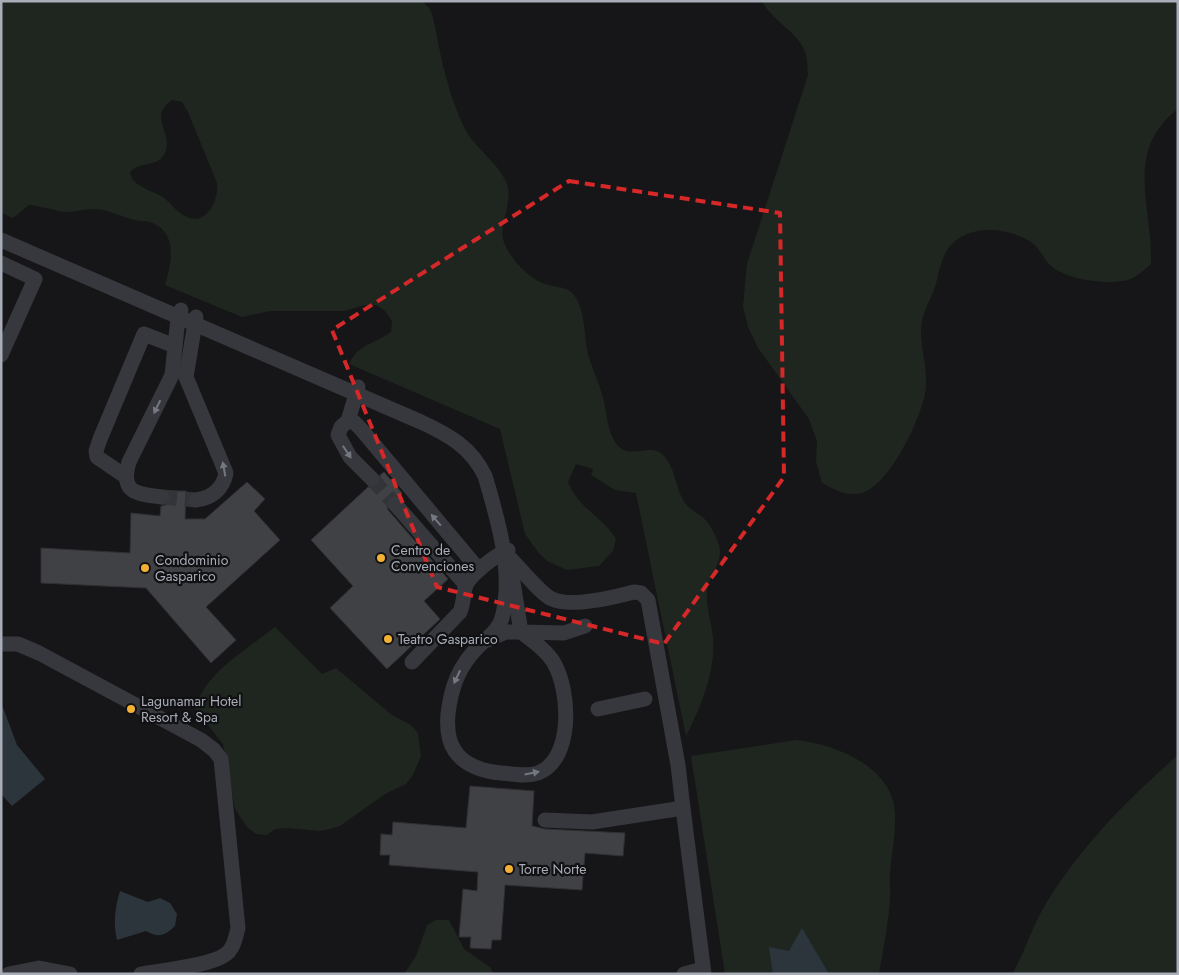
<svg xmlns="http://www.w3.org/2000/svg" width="1179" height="975" viewBox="0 0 1179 975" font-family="Jost,sans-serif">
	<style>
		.green { fill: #1e261f; fill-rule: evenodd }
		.water { fill: #2c353c }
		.building { fill: #404145; stroke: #303034 }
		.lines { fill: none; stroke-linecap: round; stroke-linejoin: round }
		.minor-tunnel { stroke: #333438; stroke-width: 15; stroke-dasharray: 15 8; stroke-linecap: butt }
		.minor { stroke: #37383d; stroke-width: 15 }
		.oneway { fill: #757881 }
		.marked { fill: none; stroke: #d62828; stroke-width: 4; stroke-dasharray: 10 6; stroke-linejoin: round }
		.poi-dot { fill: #f2b134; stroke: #111113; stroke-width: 2 }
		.labels { text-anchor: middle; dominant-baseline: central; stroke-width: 4.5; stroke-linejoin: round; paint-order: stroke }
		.poi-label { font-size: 14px; fill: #a8adb8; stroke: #111113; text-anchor: start }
	</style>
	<rect width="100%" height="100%" fill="#161618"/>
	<g class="green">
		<path d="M1,1H422L430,9C435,22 436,34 439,47C444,73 452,101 463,125C473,148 498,161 507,184C514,206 495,227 506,247C512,260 529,278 542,283C553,288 566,285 574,295C585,310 584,332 587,349C590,365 598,379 602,394C607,410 606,426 614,440C627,464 649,441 663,455C676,468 675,488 685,503C689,509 695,511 701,516C708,520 717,537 719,545C724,561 709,576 707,590C706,606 711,622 713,637C716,671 701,707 686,736L636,493L615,490L591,475L593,469L576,464L568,482C579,509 602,516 616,539L613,551L599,566L567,570L547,561L538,552L525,534L500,429L349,364C358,344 375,344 391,332L392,321L385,311L376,305H365L344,311H270L242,317L165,285C172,261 179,229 146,221C142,221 138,221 134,220C120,216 109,210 94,209C85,209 76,212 67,212C54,211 42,206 29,205L13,218L1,213ZM172,100L182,102L188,112L217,183C219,199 207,226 187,217C178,214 170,202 163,197C154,192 143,189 135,182C132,180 131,176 130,172C142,160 158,168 165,153C174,132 147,118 172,100Z"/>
		<path d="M762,1H1178V109C1123,151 1153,207 1151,264C1146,268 1139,275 1133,278C1114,287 1065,280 1050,265C1043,258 1039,247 1031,242C1008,227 970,224 951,245C942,255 939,271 936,284C931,300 922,311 921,330C921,352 929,372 925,394C920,420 887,492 857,494C844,495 833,489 822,483L816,462L817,441L809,419L758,348L748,327L743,306L747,264L808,75C807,68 808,58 805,52C798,32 773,22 762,1Z"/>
		<path d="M275,627L322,674L336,668L392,715L411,725L418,733L421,756L413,775L406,784L385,794L340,826L330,829L320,831L287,828L275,829L267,835L256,834L247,827L235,809L223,744L196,710C200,676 249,648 275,627Z"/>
		<path d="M796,740C835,744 894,767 895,814C896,834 891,855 890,875C889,883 891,890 890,898C889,921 883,950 879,974H725L691,756Z"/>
		<path d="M1178,755V974H1012C1025,952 1032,927 1045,905C1081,846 1127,800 1178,755Z"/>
		<path d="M436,920H449L464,949L491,968L493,974H404L416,956L427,925Z"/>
	</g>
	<g class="water">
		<path d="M1,702L17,745L45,779L12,806L1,794Z"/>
		<path d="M120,891L148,902L160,898L170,903L177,914L175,926C165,936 158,938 146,931L117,940C113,922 115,908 120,891Z"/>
		<path d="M802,928L829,974H773L769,947L789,951Z"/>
	</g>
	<g class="building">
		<path d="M384,472L402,493L399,496L394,495L388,497L386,501L388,510L448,579L424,601L440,619L387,669L330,608L353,586L311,540L368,487L378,486L381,481L380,475Z"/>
		<path d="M247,482L265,499L254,511L280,540L206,607L236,640L211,663L146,588L41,583V548L130,553L131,513L160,516L161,506L166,505L171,499L169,491H186L185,519H205Z"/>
		<path d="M470,786L534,791L532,826L545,829L625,833L623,856L585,853L582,890L505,885L501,940H492L491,949L470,948L471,937H459L463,889L477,891L478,872L389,865L390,855H380L381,834L392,835L393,822L466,828Z"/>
	</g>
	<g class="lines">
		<g class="minor-tunnel">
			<path d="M372,479L395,504"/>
			<path d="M162,497L196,500"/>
		</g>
		<g class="minor">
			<path d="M1,240L421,422C449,435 471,447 485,476C498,520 514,573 502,618C498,631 488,637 478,647C459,666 451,687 448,714C447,726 447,740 455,751C464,765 484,772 501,773C513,774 527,777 538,773C574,759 570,691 554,663C547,651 533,641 521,632H506L488,640"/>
			<path d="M1,263L35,279L1,355"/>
			<path d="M358,387L348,421L341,427L338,435L350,457L372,479"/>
			<path d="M348,421L354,422L361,429L479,570"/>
			<path d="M125,476L97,457L96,451L100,439L144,334L175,346"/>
			<path d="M162,497C136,494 120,493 129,462L172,375L178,318L181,310"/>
			<path d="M196,500C212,498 223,489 226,473L186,377L196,317"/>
			<path d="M395,504L466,585"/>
			<path d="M510,558C519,567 542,595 552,599C571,608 615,597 634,592L641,593L648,600L678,765L683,808L592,822L545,820"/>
			<path d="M512,576L521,632L564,633L585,626"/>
			<path d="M1,644H18L39,653L201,740L214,750L221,759L238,928C236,935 235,944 230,950C220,966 160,970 141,974"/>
			<path d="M412,662L460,612C464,603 463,593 466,585C471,574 497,554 508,550"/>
			<path d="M598,709L645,699"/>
			<path d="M683,808L704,974"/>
			<path d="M9,974L39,968L70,974"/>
			<path d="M684,974L703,969"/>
		</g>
	</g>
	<defs><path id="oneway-solid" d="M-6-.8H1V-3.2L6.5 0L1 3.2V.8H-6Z" transform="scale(1.25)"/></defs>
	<g class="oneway">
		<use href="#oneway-solid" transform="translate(157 407) rotate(116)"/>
		<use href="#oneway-solid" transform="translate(347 452) rotate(56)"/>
		<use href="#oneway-solid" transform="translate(224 469) rotate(-100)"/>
		<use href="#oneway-solid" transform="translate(436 520) rotate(-131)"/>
		<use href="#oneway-solid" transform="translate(457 677) rotate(115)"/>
		<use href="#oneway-solid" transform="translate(532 773) rotate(-11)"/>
	</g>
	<path class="marked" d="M569,181L780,213L784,477L664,644L437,587L332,330Z"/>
	<g class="poi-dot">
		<circle cx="381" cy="558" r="5"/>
		<circle cx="145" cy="568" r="5"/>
		<circle cx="388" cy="639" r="5"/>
		<circle cx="131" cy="709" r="5"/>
		<circle cx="509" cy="869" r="5"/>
	</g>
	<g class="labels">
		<g class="poi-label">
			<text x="391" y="550">Centro de<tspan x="391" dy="16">Convenciones</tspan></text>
			<text x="155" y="560">Condominio<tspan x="155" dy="16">Gasparico</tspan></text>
			<text x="398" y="639">Teatro Gasparico</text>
			<text x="141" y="701">Lagunamar Hotel<tspan x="141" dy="16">Resort &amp; Spa</tspan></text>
			<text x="519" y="869">Torre Norte</text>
		</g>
	</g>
	<rect width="1179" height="975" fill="none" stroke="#a8adb8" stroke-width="5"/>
</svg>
